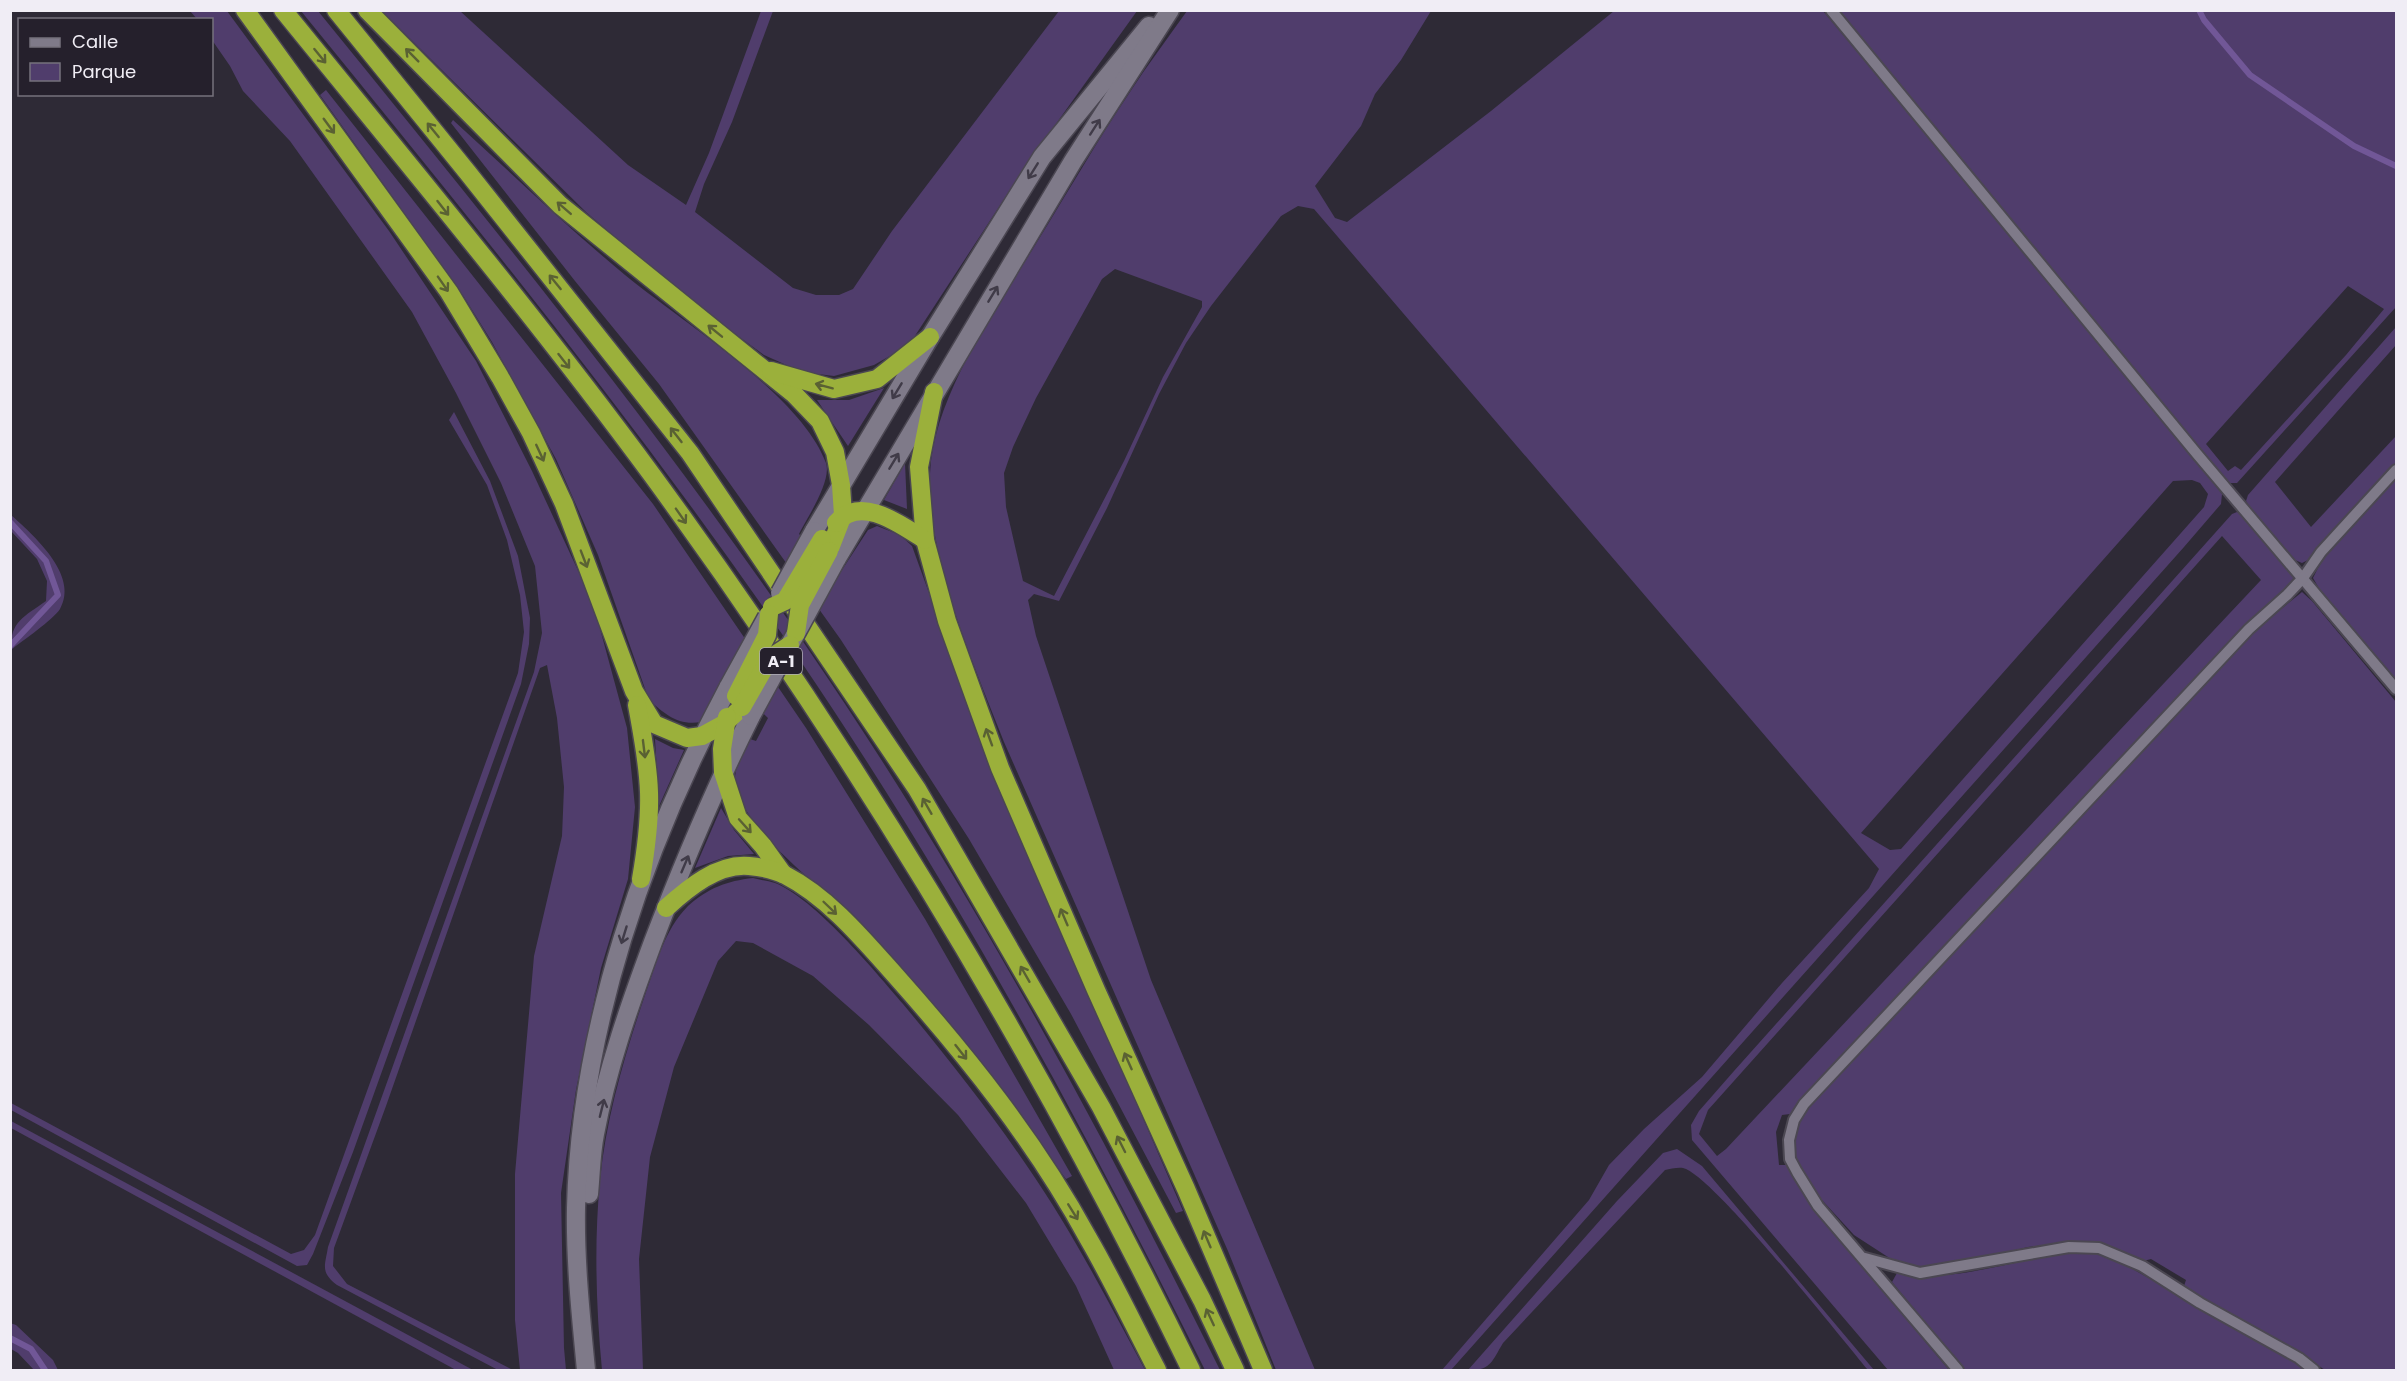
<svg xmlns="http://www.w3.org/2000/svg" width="2407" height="1381" viewBox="0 0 2407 1381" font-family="Poppins,sans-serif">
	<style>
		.green { fill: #503d6c; fill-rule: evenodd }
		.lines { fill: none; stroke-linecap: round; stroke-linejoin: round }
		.stream { stroke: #715797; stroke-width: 6 }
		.lane-casing { stroke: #4b4752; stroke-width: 14 }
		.secondary-casing { stroke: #4b4752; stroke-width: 21 }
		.highway-casing { stroke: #4b4752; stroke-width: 21 }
		.lane { stroke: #7f7a89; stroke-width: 10 }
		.secondary { stroke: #7f7a89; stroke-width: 18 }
		.highway { stroke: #9bb03b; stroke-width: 18 }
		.secondary-bridge-casing { stroke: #4b4752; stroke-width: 21; stroke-linecap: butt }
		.highway-bridge-casing { stroke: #4b4752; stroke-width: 21; stroke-linecap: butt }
		.secondary-bridge { stroke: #7f7a89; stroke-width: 18 }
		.highway-bridge { stroke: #9bb03b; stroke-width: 18 }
		.oneway { stroke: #5a6133 }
		.oneway2 { stroke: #403b48 }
		.labels { text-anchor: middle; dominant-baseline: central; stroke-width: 4.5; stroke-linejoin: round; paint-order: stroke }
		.shield { fill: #25202c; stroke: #b3b0b9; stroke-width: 1.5 }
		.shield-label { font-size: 16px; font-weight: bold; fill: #f0edf5 }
	</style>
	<rect width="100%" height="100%" fill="#2e2a36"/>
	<g class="green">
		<path d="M190,11H227L389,231L476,361L532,471L593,603L627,728L635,807L628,879L601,968L576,1090L561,1193L564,1348L566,1370H520L515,1320V1174L534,956L562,836L563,812L564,787L557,718L547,665L540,668L386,1106L334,1248L333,1266L347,1284L513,1370H498L337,1285C320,1272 325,1266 328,1247L534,672L542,633L535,566L501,483L456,393L412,312L290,141L243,91L230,66L212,40V20L197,19Z"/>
		<path d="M301,11H318C501,236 685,462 845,704C986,917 1107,1142 1220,1370H1205C1093,1145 973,922 834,711C672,466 486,238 301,11Z"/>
		<path d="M382,11H460L628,165L686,205L709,153L761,11H773L732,122L704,184L695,212L793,288L816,295H839L853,289L892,231L1059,11H1137L1025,167L909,345L874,365L834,376L802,372L764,355L693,303L587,213Z"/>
		<path d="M1187,11H1431L1401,60L1375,94L1361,126L1315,186L1335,218L1347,222L1491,111L1614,11H1823L2151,403L2222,494L2221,504L2184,547L1451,1370H1442L1589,1200L1609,1165L1644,1129L1702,1077L1782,983L1869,888L1879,869L1314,209L1298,206L1281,216L1211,306L1186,343L1159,394L1107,508L1059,601L1034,594L1028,600L1036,636L1151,980L1315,1370H1276L1228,1251L1004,742C973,662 927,560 930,474C933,396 997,308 1037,242C1068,192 1097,141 1130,92C1148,64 1168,38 1187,11ZM1115,269L1202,301V307L1163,377L1124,461L1054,596L1023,581L1006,507L1004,473L1013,447L1036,398L1102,279ZM2192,480L2200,483L2208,494L2204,507L1901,849L1890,850L1861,833L2173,481Z"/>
		<path d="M1838,11H2396V307L2237,483H2229ZM2348,286L2384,309L2346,355L2241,470L2235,466L2228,471L2206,444Z"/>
		<path d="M326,90L653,504L806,728L925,919L1072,1176L1066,1179C1003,1093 941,1009 867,932C827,889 766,851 739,798C728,775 741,759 750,739L756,741L768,718L724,675L701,722C678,726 665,714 649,700L598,555L556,459L492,342L464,297L320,95Z"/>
		<path d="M453,120C510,172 566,226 625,275C682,322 801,395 826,463C832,481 807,518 799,534L840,573L868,530L877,526L900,535L912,546L994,773L1183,1211L1176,1213L1071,1014L969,839L841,640L659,384L575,281L451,123Z"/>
		<path d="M2396,327V345L2275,482L2311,527L2396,436V463L2310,559L2302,563L2295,560L2249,506L2246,501L2248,495Z"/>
		<path d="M884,388L848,446L817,400H849Z"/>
		<path d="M454,412L490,481L518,556L530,618L529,644L521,684L353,1152L313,1254L307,1265L297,1266L11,1110V1103L291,1254L304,1250L315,1235L518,673L524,632L520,595L507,540L487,485L449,420Z"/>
		<path d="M905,463L907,509L884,500Z"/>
		<path d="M2396,478V682L2320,590L2313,578C2329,542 2369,507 2396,478Z"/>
		<path d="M2237,512L2241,514L2294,577L2290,584L2242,627L1790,1114L1782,1115L1776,1132L1779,1165H1789L1812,1207L1949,1370H1888L1692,1140L1691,1125L1699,1111L1734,1071L2232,514ZM2222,536L2261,580L1726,1149L1717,1156L1699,1134L1708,1110Z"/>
		<path d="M10,514C32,534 80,575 60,609C53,620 22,641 11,650C10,621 24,617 46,601L47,581L37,559L11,531Z"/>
		<path d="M2302,592L2312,601L2396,702V1370H2325L2287,1345L2183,1289L2186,1280L2151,1259L2140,1262L2109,1246L2073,1242L2028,1247L1941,1268H1916L1891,1259L1854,1235L1821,1199L1802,1169L1795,1155V1138L1799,1121L1810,1105L2218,668L2258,628Z"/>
		<path d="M655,739L673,748L684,750L659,806Z"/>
		<path d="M721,808L734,830L754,854L728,856L695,868Z"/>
		<path d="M753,878C760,880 768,881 775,883C814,898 875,971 903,1004C947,1057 989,1110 1027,1166C1072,1231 1108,1301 1145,1370H1114L1076,1286L1026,1203L958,1115L869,1025L813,976L753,943L736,941L718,961L674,1067L650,1157L639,1259L643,1370H602C596,1307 594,1243 600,1180C606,1118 625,1054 645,995C656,965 664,930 688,906C708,888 727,881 753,878Z"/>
		<path d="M10,1121H11L473,1370H456L11,1128Z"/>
		<path d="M1677,1149L1702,1166L1874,1370H1868C1841,1338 1712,1174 1683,1168C1678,1167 1670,1169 1665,1170L1503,1343C1492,1361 1491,1371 1468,1370L1617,1201L1663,1153Z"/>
		<path d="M2073,1253H2096L2122,1263L2290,1358L2307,1370H1965L1892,1282L1897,1273C1948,1285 2019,1258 2073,1253Z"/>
		<path d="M10,1323L16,1325L53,1360L58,1370H34L18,1353L11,1349Z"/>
	</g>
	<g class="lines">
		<g class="stream">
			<path d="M2199,10L2204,20L2250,75L2354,146L2396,166"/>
			<path d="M10,522L46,561L58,595L10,646"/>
			<path d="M10,1338L31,1349L45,1370"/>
		</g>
		<g class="lane-casing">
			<g id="lane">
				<path d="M1831,10L2197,454L2396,689"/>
				<path d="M1865,1258L1920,1273L2069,1247L2099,1248L2142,1266L2200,1303L2299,1358L2314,1370"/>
				<path d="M1958,1370L1818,1206L1797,1172L1790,1159L1789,1140L1794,1120L1804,1104L2249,629L2287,595L2303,578L2321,552L2396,470"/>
			</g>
		</g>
		<g class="secondary-casing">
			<g id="secondary">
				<path d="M814,531L930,337L1042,157L1149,26"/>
				<path d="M836,560L1073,161L1170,10"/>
				<path d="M589,1194C591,1174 591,1154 595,1134C607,1069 630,1004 653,942C682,866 714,790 751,716"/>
				<path d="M586,1370C581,1317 575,1262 576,1208C580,1028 645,843 729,686"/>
			</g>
		</g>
		<g class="highway-casing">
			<g id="highway">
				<path d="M245,10L449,292L500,377L531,433L564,504L634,691L654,724L687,738L702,736L724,724L742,707"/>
				<path d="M283,10C408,164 535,316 652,475C858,757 1039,1057 1191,1370"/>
				<path d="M336,10L468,173L690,453L917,789L1101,1107L1202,1300L1235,1370"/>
				<path d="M367,10L560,205L794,394L820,421L835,452L841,485L843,515L829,551"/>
				<path d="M771,371L834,389L877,379L930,337"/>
				<path d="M934,392L919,467L925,540L947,621L1000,768L1096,990L1186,1189L1263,1370"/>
				<path d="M836,523C861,494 901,525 925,540"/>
				<path d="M637,705C642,733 648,762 649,792C650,821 646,850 641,879"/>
				<path d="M727,717L722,749L723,772L738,818L763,846L783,874"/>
				<path d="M666,908C688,888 718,863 749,866C760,867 775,870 785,875C828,897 863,939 895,975C967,1056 1036,1142 1088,1238C1113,1281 1134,1326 1157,1370"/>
			</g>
		</g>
		<use href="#lane" class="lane"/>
		<use href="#secondary" class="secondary"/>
		<use href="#highway" class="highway"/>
		<g class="secondary-bridge-casing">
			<g id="secondary-bridge">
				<path d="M780,593L814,531"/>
				<path d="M729,686L767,617"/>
				<path d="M751,716L836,560"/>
			</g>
		</g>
		<g class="highway-bridge-casing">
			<g id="highway-bridge">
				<path d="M772,607L785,601L822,539"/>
				<path d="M796,633L800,605L829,551"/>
				<path d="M736,696L767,635L769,614"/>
				<path d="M742,707L770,658L790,645"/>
			</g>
		</g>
		<use href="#secondary-bridge" class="secondary-bridge"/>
		<use href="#highway-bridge" class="highway-bridge"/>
	</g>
	<defs><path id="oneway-shaft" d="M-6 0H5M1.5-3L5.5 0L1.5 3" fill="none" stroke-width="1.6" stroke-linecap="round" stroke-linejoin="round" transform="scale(1.5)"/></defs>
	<g class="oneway">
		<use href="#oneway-shaft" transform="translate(412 55) rotate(-135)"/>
		<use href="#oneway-shaft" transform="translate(320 56) rotate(51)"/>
		<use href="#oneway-shaft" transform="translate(329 126) rotate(54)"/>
		<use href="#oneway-shaft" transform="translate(433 130) rotate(-129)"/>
		<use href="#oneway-shaft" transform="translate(443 208) rotate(52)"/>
		<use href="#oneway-shaft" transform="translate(564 208) rotate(-139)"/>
		<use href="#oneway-shaft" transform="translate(555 282) rotate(-129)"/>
		<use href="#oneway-shaft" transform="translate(443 284) rotate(55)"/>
		<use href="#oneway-shaft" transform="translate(715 331) rotate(-141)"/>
		<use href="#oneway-shaft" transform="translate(564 361) rotate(52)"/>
		<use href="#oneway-shaft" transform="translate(824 386) rotate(-165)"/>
		<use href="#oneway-shaft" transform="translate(676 435) rotate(-128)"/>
		<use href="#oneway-shaft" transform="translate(540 453) rotate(65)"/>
		<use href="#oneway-shaft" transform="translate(681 516) rotate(55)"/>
		<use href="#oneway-shaft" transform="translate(584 559) rotate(69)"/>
		<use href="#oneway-shaft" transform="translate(989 737) rotate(-110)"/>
		<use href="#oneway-shaft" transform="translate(644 749) rotate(83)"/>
		<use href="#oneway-shaft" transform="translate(927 806) rotate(-120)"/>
		<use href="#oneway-shaft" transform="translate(745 826) rotate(48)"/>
		<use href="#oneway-shaft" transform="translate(830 908) rotate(44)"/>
		<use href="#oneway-shaft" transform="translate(1064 917) rotate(-113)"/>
		<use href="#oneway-shaft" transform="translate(1025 974) rotate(-120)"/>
		<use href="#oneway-shaft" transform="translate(961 1052) rotate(52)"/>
		<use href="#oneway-shaft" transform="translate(1128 1061) rotate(-114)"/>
		<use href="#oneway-shaft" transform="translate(1121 1144) rotate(-117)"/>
		<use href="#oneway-shaft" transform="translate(1073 1212) rotate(58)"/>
		<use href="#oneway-shaft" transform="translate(1207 1239) rotate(-113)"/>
		<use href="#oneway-shaft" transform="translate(1210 1317) rotate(-115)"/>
	</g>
	<g class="oneway2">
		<use href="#oneway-shaft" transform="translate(1095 127) rotate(-57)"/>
		<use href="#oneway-shaft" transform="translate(1033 171) rotate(122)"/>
		<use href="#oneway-shaft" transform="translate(993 294) rotate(-59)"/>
		<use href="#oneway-shaft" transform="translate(897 391) rotate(121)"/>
		<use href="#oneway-shaft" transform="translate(894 461) rotate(-59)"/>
		<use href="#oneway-shaft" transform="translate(685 864) rotate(-67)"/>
		<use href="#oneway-shaft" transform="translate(624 935) rotate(107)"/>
		<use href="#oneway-shaft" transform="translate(602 1108) rotate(-76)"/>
	</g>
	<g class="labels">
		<rect class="shield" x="760" y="648" width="42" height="26" rx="4.5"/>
		<g class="shield-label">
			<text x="781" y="661">A-1</text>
		</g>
	</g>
	<rect width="2407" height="1381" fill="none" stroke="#f0edf5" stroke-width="24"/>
	<rect x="18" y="18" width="195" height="78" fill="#25202c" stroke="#76727c" stroke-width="1.5"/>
	<rect x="30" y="38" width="30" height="9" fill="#7f7a89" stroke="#76727c" stroke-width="1.5"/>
	<text x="72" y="48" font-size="18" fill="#f0edf5">Calle</text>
	<rect x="30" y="63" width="30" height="18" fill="#503d6c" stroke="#76727c" stroke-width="1.5"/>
	<text x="72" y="78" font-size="18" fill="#f0edf5">Parque</text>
</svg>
